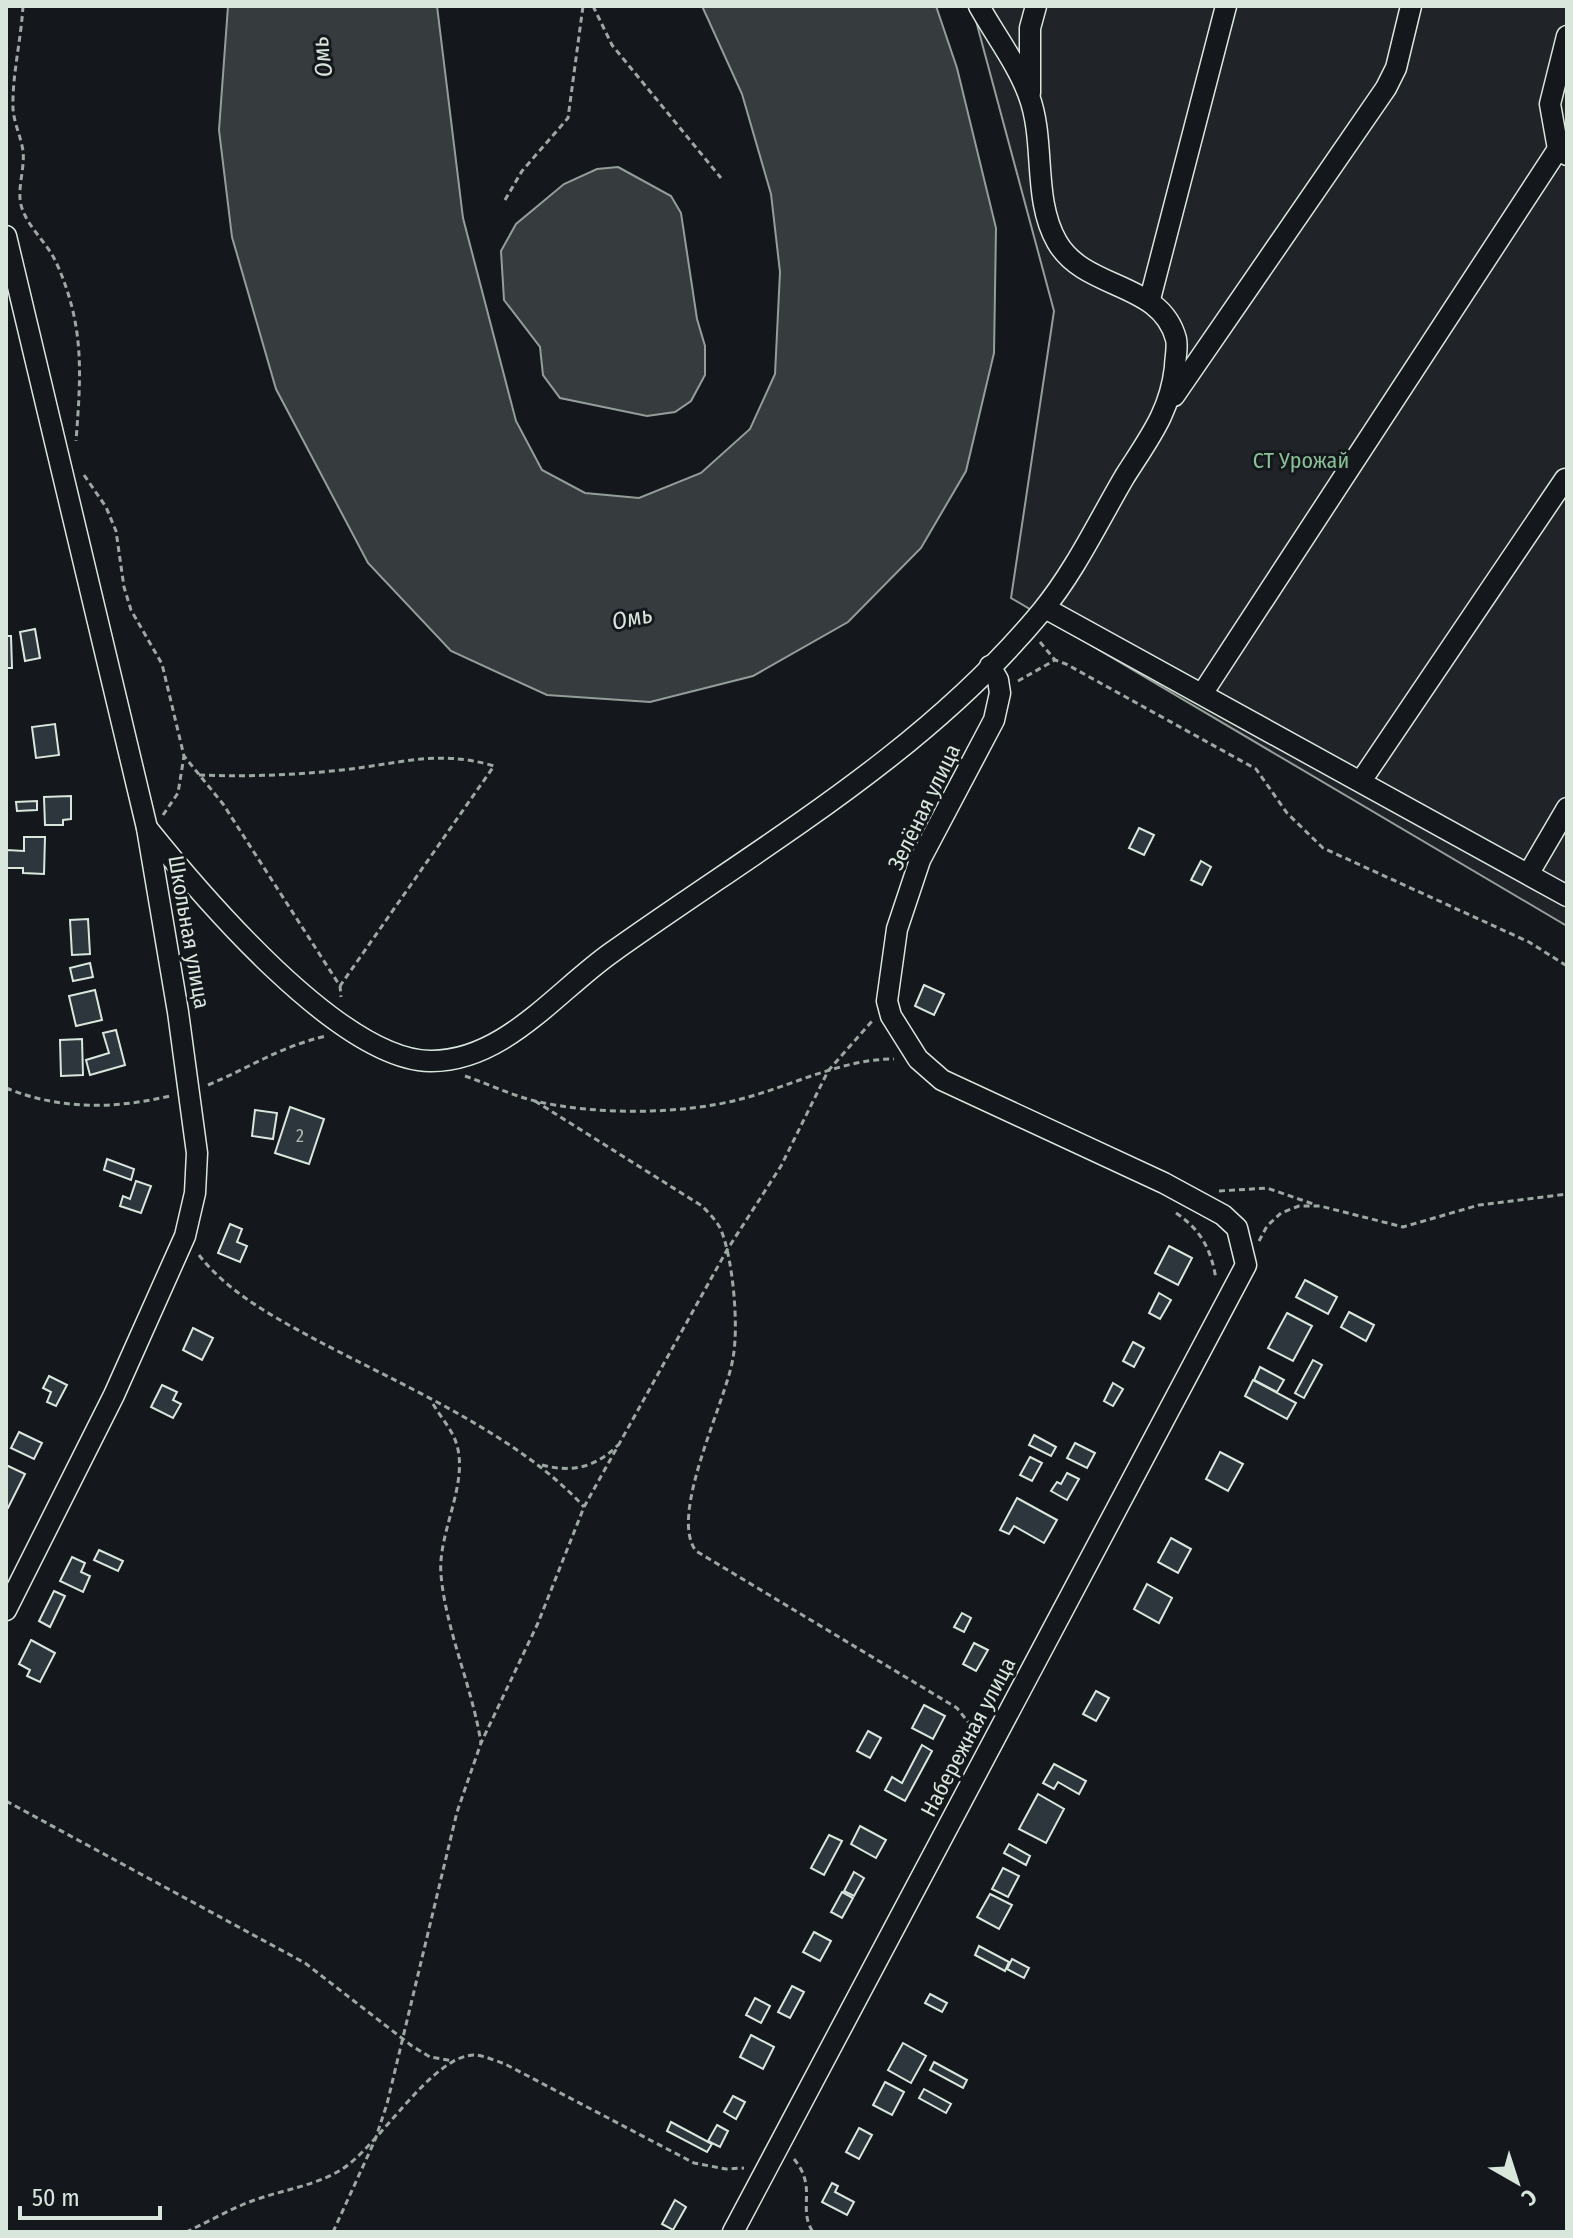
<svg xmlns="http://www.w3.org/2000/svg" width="1573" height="2238" viewBox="0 0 1573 2238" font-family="'Fira Sans Condensed',sans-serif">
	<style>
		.green { fill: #202428; stroke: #939e99; stroke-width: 2 }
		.water { fill: #363b3e; stroke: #939e99; stroke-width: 2 }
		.building { fill: #2c363c; stroke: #d8e6dc; stroke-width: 2 }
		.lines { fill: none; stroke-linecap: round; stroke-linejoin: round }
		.minor-casing { stroke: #d8e6dc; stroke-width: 23 }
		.path { stroke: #9da8a2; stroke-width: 3; stroke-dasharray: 6 4; stroke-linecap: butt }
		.minor { stroke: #14181c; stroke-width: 20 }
		.labels { text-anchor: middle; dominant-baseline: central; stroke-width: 6; stroke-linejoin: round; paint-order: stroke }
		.number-label { font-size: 18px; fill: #adbab4 }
		.park-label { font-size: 22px; fill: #8ac095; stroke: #14181c }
		.street-label { font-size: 22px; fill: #d8e6dc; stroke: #14181c }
		.water-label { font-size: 24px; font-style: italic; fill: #d8e6dc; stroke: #14181c }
	</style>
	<rect width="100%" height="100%" fill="#14181c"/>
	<path class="green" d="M972,6H1567V926L1011,598L1054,311Z"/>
	<g class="water">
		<path d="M228,6H437L463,218L516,421L542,470L585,493L639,498L701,473L750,429L775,374L780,272L771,194L742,94L702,6H936L957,68L996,228L994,353L966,471L921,548L848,622L753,676L650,702L547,695L451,651L368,563L276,389L232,237L219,130Z"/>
		<path d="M618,167L671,196L681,213L697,319L705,346V375L691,401L675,412L647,416L560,398L543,375L540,347L504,300L501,251L516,224L564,184L597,169Z"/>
	</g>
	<g class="building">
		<path d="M35,629L40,658L25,661L20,632Z"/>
		<path d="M6,636H11L12,668H6Z"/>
		<path d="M55,724L59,755L36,758L32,727Z"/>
		<path d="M71,796V819L63,820V825H45L44,797Z"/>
		<path d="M37,801V810L17,811L16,802Z"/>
		<path d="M1139,828L1154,835L1144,855L1129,848Z"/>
		<path d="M24,837H45L44,874L23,873V868H7V850L24,851Z"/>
		<path d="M1201,861L1211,867L1202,885L1191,880Z"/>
		<path d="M88,919L90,954L72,955L70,920Z"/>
		<path d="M90,963L93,977L73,981L70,968Z"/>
		<path d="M924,985L944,994L934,1015L915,1006Z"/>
		<path d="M95,990L102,1020L76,1026L69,996Z"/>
		<path d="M116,1030L125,1065L90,1075L86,1060L109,1053L103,1033Z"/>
		<path d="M82,1039L83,1075L61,1076L60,1040Z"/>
		<path d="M290,1107L324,1119L309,1164L275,1153Z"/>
		<path d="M255,1110L277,1113L273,1139L252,1136Z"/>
		<path d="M107,1159L134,1169L131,1180L104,1170Z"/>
		<path d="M136,1181L151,1186L141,1213L120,1206L123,1196L130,1199Z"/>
		<path d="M230,1224L242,1229L237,1242L247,1246L240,1262L218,1253Z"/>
		<path d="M1169,1246L1192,1258L1178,1285L1155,1273Z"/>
		<path d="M1305,1280L1337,1297L1328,1314L1296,1297Z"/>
		<path d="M1159,1293L1171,1300L1160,1319L1149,1313Z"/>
		<path d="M1349,1312L1374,1325L1366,1341L1341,1327Z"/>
		<path d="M1287,1313L1312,1326L1293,1361L1268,1348Z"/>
		<path d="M193,1328L213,1338L202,1360L183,1350Z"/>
		<path d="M1133,1342L1144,1348L1134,1367L1123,1361Z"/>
		<path d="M1313,1360L1322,1365L1304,1398L1295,1393Z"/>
		<path d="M1260,1367L1284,1380L1277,1392L1254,1380Z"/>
		<path d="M49,1376L67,1385L56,1406L47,1402L51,1392L43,1388Z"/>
		<path d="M1253,1380L1296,1403L1287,1419L1245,1396Z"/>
		<path d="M1113,1383L1123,1389L1113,1406L1104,1401Z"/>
		<path d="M162,1385L177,1392L173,1400L181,1404L173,1418L151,1407Z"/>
		<path d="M19,1432L42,1443L34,1459L11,1448Z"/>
		<path d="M1034,1435L1056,1447L1051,1456L1029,1445Z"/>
		<path d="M1075,1443L1095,1453L1087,1468L1067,1458Z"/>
		<path d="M1220,1452L1243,1464L1228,1491L1206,1479Z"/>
		<path d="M1030,1457L1042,1463L1032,1481L1020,1475Z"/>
		<path d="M6,1465L25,1474L8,1508L6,1507Z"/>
		<path d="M1067,1473L1079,1479L1067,1500L1051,1491L1057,1482L1061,1484Z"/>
		<path d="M1017,1498L1057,1520L1044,1543L1014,1526L1009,1534L1000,1530Z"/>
		<path d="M1171,1538L1191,1549L1178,1573L1158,1562Z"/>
		<path d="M99,1550L123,1561L118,1571L94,1560Z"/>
		<path d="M72,1557L85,1563L81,1572L90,1576L83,1592L60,1581Z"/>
		<path d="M1147,1584L1172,1598L1159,1623L1134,1609Z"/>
		<path d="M54,1591L65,1596L50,1627L39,1621Z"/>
		<path d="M962,1613L971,1618L964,1632L954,1627Z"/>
		<path d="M31,1640L55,1653L40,1682L27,1676L30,1670L19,1664Z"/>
		<path d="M974,1643L988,1650L976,1671L963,1664Z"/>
		<path d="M1096,1691L1109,1698L1096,1721L1083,1714Z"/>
		<path d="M924,1705L945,1716L933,1739L912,1728Z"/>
		<path d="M868,1731L881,1738L870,1758L857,1751Z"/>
		<path d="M922,1745L932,1751L905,1801L885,1790L892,1777L902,1783Z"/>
		<path d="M1054,1764L1086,1781L1079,1794L1058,1782L1054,1789L1043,1783Z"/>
		<path d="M1038,1794L1064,1809L1046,1843L1019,1829Z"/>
		<path d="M860,1826L886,1840L876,1858L851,1844Z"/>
		<path d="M829,1835L842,1841L824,1875L811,1868Z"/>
		<path d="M1009,1844L1030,1856L1026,1865L1004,1853Z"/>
		<path d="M1003,1868L1019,1876L1008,1897L992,1889Z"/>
		<path d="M854,1872L864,1878L854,1896L844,1891Z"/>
		<path d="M842,1892L853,1898L842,1918L831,1912Z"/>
		<path d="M990,1894L1012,1905L999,1929L977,1917Z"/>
		<path d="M814,1932L831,1941L820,1961L803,1952Z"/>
		<path d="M979,1946L1009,1962L1005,1971L975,1955Z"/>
		<path d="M1012,1959L1029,1968L1024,1978L1007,1969Z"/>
		<path d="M792,1986L804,1992L790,2018L778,2012Z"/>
		<path d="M930,1994L947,2003L942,2012L925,2003Z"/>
		<path d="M755,1998L770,2006L761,2023L746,2015Z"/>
		<path d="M751,2035L774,2047L763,2069L740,2057Z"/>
		<path d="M903,2043L926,2056L911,2083L888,2070Z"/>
		<path d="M934,2062L967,2080L963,2088L930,2070Z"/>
		<path d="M885,2082L904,2092L892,2115L873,2105Z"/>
		<path d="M924,2089L951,2104L946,2113L919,2098Z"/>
		<path d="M733,2096L745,2102L736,2119L724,2112Z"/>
		<path d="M671,2122L712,2144L707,2152L667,2131Z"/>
		<path d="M717,2125L728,2131L720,2147L708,2141Z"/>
		<path d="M859,2128L872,2135L859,2159L846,2152Z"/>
		<path d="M832,2183L838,2186L835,2192L854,2202L847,2215L822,2202Z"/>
		<path d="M675,2200L686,2207L673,2230L662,2224Z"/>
	</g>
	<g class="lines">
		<g class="minor-casing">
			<g id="minor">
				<path d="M1567,36L1550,104L1558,149L1567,155"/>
				<path d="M1030,93V28L1036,6"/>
				<path d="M6,236L147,828L178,1012L197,1153L195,1193L185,1236L114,1395L6,1610"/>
				<path d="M1150,299L1226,6"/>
				<path d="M1174,396L1386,88L1396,68L1411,6"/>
				<path d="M1045,608L1567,896"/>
				<path d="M1202,694L1558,149"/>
				<path d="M1361,781L1565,479"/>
				<path d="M147,828C201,895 340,1060 430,1061C503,1062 556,992 611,953C761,846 923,755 1042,611C1075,571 1099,520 1125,476C1149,438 1170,412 1175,367C1175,359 1178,347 1176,339C1161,281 1085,291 1057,242C1032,198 1046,142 1029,96C1018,65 995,35 979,6"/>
				<path d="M1529,873L1567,808"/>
				<path d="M733,2232L1246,1265L1237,1228L1223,1215L1164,1183L942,1080L918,1059L891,1016L887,1001L897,929L920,860L994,720L1000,693L998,680L990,666"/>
			</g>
		</g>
		<g class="path">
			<path d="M23,6C21,41 12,75 13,109C14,123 21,137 23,151C25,168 17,189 21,205C27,227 46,241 56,262C85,326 81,374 76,441"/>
			<path d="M593,6L612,45L721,178"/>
			<path d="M505,200L522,171L568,118L583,6"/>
			<path d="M84,475L106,507L116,531L124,587L131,610L162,664L184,756L223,804L340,986L341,997"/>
			<path d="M1040,642L1055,660"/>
			<path d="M1018,681L1055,660L1066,664L1256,769L1287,813L1323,848L1529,942L1567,966"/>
			<path d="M199,775C247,777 294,775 342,770C399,764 437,749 494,766L340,986"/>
			<path d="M163,815L178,793L184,756"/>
			<path d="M465,1076C488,1084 511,1095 535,1101C595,1115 681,1115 741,1099C792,1086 841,1059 894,1059"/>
			<path d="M208,1085C251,1067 279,1047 326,1036"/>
			<path d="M6,1088C60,1110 114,1109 170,1096"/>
			<path d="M535,1101L702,1206C709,1213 717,1221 721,1230C733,1259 739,1326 733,1358C726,1402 668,1515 696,1551L957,1708L976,1732"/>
			<path d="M1219,1191L1267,1188L1316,1205"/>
			<path d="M1176,1213C1201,1230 1211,1249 1216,1279"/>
			<path d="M1259,1241L1267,1226L1281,1213L1299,1206H1320L1403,1227L1479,1205L1567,1194"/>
			<path d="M199,1255C229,1294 279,1320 322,1343C406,1387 521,1437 584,1507"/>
			<path d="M433,1404C439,1414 447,1424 453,1435C474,1477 437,1530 441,1575C446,1631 472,1686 481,1743"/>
			<path d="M542,1465C573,1473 596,1467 618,1445"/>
			<path d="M6,1801L305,1963L412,2046L430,2057L454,2061"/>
			<path d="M794,2159C818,2188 797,2208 813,2232"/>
			<path d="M186,2232C208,2222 230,2209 252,2201C281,2190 311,2187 339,2171C378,2149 432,2053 476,2055C485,2056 496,2061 505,2064L694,2163L726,2169L744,2168"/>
			<path d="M333,2232L375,2140L387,2104L457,1812L481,1743L538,1623L584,1507L727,1250L781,1166L828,1071L873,1020"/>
		</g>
		<use href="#minor" class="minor"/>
	</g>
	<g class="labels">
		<g class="number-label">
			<text x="300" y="1136">2</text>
		</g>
		<g class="park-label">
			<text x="1301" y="460">СТ Урожай</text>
		</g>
		<g class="street-label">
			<text transform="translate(924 807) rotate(-64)">Зелёная улица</text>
			<text transform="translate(189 932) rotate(80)">Школьная улица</text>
			<text transform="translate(968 1737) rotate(-62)">Набережная улица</text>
		</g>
		<g class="water-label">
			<text transform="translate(322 57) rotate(-97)">Омь</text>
			<text transform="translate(632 618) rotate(-12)">Омь</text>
		</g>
	</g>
	<rect width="1573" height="2238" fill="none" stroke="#d8e6dc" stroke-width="16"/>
	<g transform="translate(1517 2182) rotate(141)" stroke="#14181c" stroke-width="6" paint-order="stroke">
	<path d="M0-6L14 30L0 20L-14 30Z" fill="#d8e6dc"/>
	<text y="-12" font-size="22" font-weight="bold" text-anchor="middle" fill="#d8e6dc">С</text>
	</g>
	<path d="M20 2206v12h140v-12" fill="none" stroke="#d8e6dc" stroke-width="4"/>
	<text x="32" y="2206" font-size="24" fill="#d8e6dc" stroke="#14181c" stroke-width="6" paint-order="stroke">50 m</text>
</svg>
